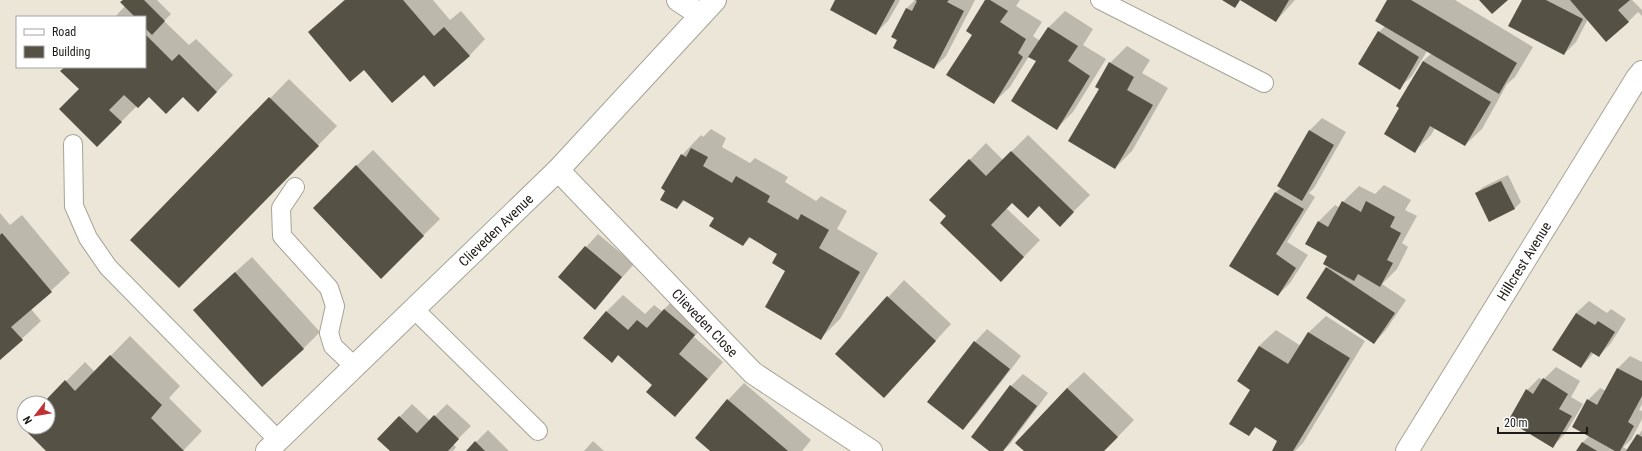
<svg xmlns="http://www.w3.org/2000/svg" width="1642" height="451" viewBox="0 0 1642 451" font-family="'Roboto Condensed',sans-serif">
	<style>
		.shadow { fill: #0003 }
		.building { fill: #555145 }
		.lines { fill: none; stroke-linecap: round; stroke-linejoin: round }
		.lane-casing { stroke: #a7a395; stroke-width: 20 }
		.street-casing { stroke: #a7a395; stroke-width: 24 }
		.lane { stroke: #fff; stroke-width: 18 }
		.street { stroke: #fff; stroke-width: 22 }
		.labels { text-anchor: middle; dominant-baseline: central; stroke-width: 4; stroke-linejoin: round; paint-order: stroke }
		.street-label { font-size: 14px; fill: #1d1b16; stroke: #fff }
	</style>
	<rect width="100%" height="100%" fill="#ebe6d8"/>
	<g class="shadow">
		<path d="M124,0H157L171,14L164,21L189,45L196,39L233,75L198,111L183,96H149L137,106L97,146L80,89L66,67H145V17H115L125,6Z"/>
		<path d="M344,0H433L450,20L461,11L485,39L469,56L425,74L364,68L309,32Z"/>
		<path d="M836,0H900L888,21L876,33Z"/>
		<path d="M915,0H975L946,56L934,68L898,40L907,8Z"/>
		<path d="M986,0H1020L1016,6L1042,22L1033,36L1040,41L1049,27L1065,11L1093,29L1083,45L1106,59L1073,112L1057,128L1037,61L1029,56L1010,87L993,103L973,35Z"/>
		<path d="M1242,0H1295L1276,21Z"/>
		<path d="M1388,0H1455L1533,47L1515,77L1507,84L1482,129L1465,145L1435,128L1431,135L1415,151L1400,108L1423,61L1432,53L1427,51L1412,76L1399,88L1379,32L1385,26Z"/>
		<path d="M1523,0H1632L1642,10V16L1638,12L1628,22L1588,19L1576,42L1564,54Z"/>
		<path d="M1127,46L1150,60L1142,73L1168,88L1132,151L1115,168L1100,89L1110,63Z"/>
		<path d="M289,79L337,126L198,268L131,240Z"/>
		<path d="M1322,118L1346,132L1314,188L1309,193L1315,197L1287,242L1308,255L1290,283L1278,295L1231,265L1276,192L1281,188L1278,186L1310,130Z"/>
		<path d="M711,129L726,138L722,147L750,163L755,158L788,177L785,182L816,201L821,196L847,211L837,229L878,253L840,319L821,338L778,253L751,237L743,245L715,218L685,200L677,208L666,191L682,155L701,135L703,137Z"/>
		<path d="M1028,135L1090,195L1060,225L1040,205L1013,201L1006,208L1040,240L1017,264L948,216L931,200L986,143L1003,160Z"/>
		<path d="M373,150L440,219L381,277L330,191Z"/>
		<path d="M1508,175L1521,202L1514,209L1476,193L1483,187Z"/>
		<path d="M1384,185L1411,200L1405,210L1417,216L1402,243L1408,247L1397,269L1382,284L1406,300L1386,330L1374,343L1327,268L1329,266L1328,256L1319,221L1335,205L1340,208L1343,202L1359,186L1375,194Z"/>
		<path d="M0,213L10,225L22,215L70,273L31,309L41,321L0,359Z"/>
		<path d="M598,234L634,264L595,308L559,277Z"/>
		<path d="M252,257L320,332L303,349L211,294Z"/>
		<path d="M904,280L951,324L884,397L836,354Z"/>
		<path d="M681,293L710,318L694,337L723,362L691,399L675,415L654,385L619,354L612,362L606,312L623,295L645,314L654,305L662,311Z"/>
		<path d="M1589,301L1607,313L1611,309L1626,319L1611,343L1599,356L1594,353L1581,367L1576,313Z"/>
		<path d="M1326,316L1365,341L1303,443L1295,451H1273L1279,441L1256,427L1249,435L1251,390L1259,346L1276,330L1301,346L1309,332Z"/>
		<path d="M987,329L1021,356L975,416L963,428L928,401L975,342Z"/>
		<path d="M130,336L180,386L169,398L202,431L183,451H48L22,426L24,425V427H48V403H45L85,362L95,372Z"/>
		<path d="M1630,356L1642,362V404L1639,410L1642,411V419L1631,440L1623,447L1628,450L1642,430V451H1578L1583,442L1589,436L1588,400L1600,388L1606,391L1618,368Z"/>
		<path d="M1556,367L1580,381L1571,397L1583,404L1565,434L1553,446L1527,390L1539,378L1543,380Z"/>
		<path d="M1084,372L1134,420L1104,451H1025L1067,388Z"/>
		<path d="M1023,374L1048,393L1010,444L1003,451H991L1011,386Z"/>
		<path d="M744,383L811,440L802,451H712L696,438L728,400Z"/>
		<path d="M412,404L430,421L447,404L471,426L453,444L456,447L453,451H391L378,439Z"/>
		<path d="M488,430L509,451H467Z"/>
		<path d="M593,441L604,451H584Z"/>
	</g>
	<g class="building">
		<path d="M123,0H144L165,21L152,35L145,28V17H135L120,2Z"/>
		<path d="M345,0H403L434,36L444,27L470,56L434,87L424,75L392,103L364,70L350,82L308,32Z"/>
		<path d="M835,0H895L876,35L830,10Z"/>
		<path d="M915,0H949L947,2L964,11L934,69L893,48L897,40L891,37L906,8L912,11L917,1Z"/>
		<path d="M985,0H990L1008,11L1000,22L1026,39L1018,53L1023,57L994,104L946,75L972,35L966,31Z"/>
		<path d="M1222,0H1240L1235,8Z"/>
		<path d="M1240,0H1289L1276,22Z"/>
		<path d="M1387,0H1411L1517,63L1499,94L1375,21Z"/>
		<path d="M1479,0H1508L1492,14Z"/>
		<path d="M1522,0H1546L1583,19L1564,55L1508,26Z"/>
		<path d="M1570,0H1630L1618,10L1629,22L1606,42Z"/>
		<path d="M1048,27L1078,46L1068,61L1090,76L1057,130L1011,101L1036,61L1028,57Z"/>
		<path d="M1378,31L1419,57L1400,90L1358,64Z"/>
		<path d="M145,34L172,61L179,54L217,92L198,112L183,97L166,114L149,97L138,108L124,95L109,110L122,122L97,147L59,109L79,89L60,71L65,67H145Z"/>
		<path d="M1423,61L1491,102L1465,146L1430,126L1415,153L1384,134L1399,108L1396,106Z"/>
		<path d="M1109,62L1134,77L1127,90L1153,105L1115,169L1068,141L1099,89L1095,87Z"/>
		<path d="M269,97L319,146L179,288L130,240Z"/>
		<path d="M1309,130L1334,145L1302,201L1277,186Z"/>
		<path d="M691,148L708,157L703,166L732,183L736,176L770,196L767,202L798,220L801,214L829,230L819,248L860,272L821,340L765,307L785,271L772,263L777,254L749,237L743,246L709,226L714,218L683,200L677,209L660,200L665,191L661,188L681,154L686,157Z"/>
		<path d="M1011,151L1074,212L1060,227L1039,206L1028,218L1012,203L991,225L1024,257L1001,282L940,223L946,216L929,200L969,159L986,176Z"/>
		<path d="M356,165L424,236L381,279L313,208Z"/>
		<path d="M1501,181L1515,209L1489,222L1475,193Z"/>
		<path d="M1275,192L1304,209L1276,254L1296,268L1278,296L1229,266Z"/>
		<path d="M1342,201L1361,212L1366,201L1395,217L1390,227L1401,233L1387,260L1393,263L1380,287L1358,274L1354,281L1323,264L1327,256L1305,244L1318,221L1328,227Z"/>
		<path d="M2,233L52,292L11,327L23,340L0,360V235Z"/>
		<path d="M585,246L622,277L595,310L558,277Z"/>
		<path d="M1326,267L1395,313L1374,344L1306,298Z"/>
		<path d="M235,272L304,349L262,387L193,310Z"/>
		<path d="M887,296L936,341L884,398L835,354Z"/>
		<path d="M664,309L695,335L679,354L708,379L675,417L646,392L652,385L618,355L612,363L583,338L606,311L628,330L637,320L647,328Z"/>
		<path d="M1576,313L1595,325L1598,321L1615,332L1599,357L1591,352L1581,368L1552,350Z"/>
		<path d="M1308,332L1350,358L1293,451H1272L1277,441L1255,427L1249,436L1229,424L1250,390L1237,381L1259,346L1288,364Z"/>
		<path d="M974,341L1010,369L963,430L927,402Z"/>
		<path d="M110,355L162,405L151,418L184,451H46L21,426L24,423V427H48V403H43L65,380L75,391Z"/>
		<path d="M1617,368L1642,381V396L1628,422L1634,426L1620,451H1615L1572,427L1587,399L1597,405Z"/>
		<path d="M1543,378L1568,394L1559,409L1572,416L1553,448L1508,421L1526,389L1533,394Z"/>
		<path d="M1010,385L1037,406L1003,451H989L971,437Z"/>
		<path d="M1067,388L1118,437L1104,451H1024L1015,443Z"/>
		<path d="M727,399L788,451H710L695,438Z"/>
		<path d="M434,415L459,439L448,451H390L377,439L399,416L417,433Z"/>
		<path d="M1637,434L1642,437V451H1626Z"/>
		<path d="M475,441L485,451H466Z"/>
		<path d="M1582,442L1597,451H1576Z"/>
	</g>
	<g class="lines">
		<g class="lane-casing">
			<g id="lane">
				<path d="M1100,0L1264,83"/>
				<path d="M73,144L74,206L88,238L108,267L278,440"/>
				<path d="M295,187L281,208L282,236L329,288L335,306L329,333L333,346L355,367"/>
				<path d="M414,309L538,431"/>
			</g>
		</g>
		<g class="street-casing">
			<g id="street">
				<path d="M678,0L701,15"/>
				<path id="s1" d="M558,170L753,373L871,451"/>
				<path id="s2" d="M267,451L558,170L715,0"/>
				<path id="s3" d="M1407,451L1637,78L1642,72"/>
			</g>
		</g>
		<use href="#lane" class="lane"/>
		<use href="#street" class="street"/>
	</g>
	<g class="labels">
		<g class="street-label">
			<text stroke="none"><textPath href="#s2" startOffset="318">Clieveden Avenue</textPath></text>
			<text stroke="none"><textPath href="#s3" startOffset="223">Hillcrest Avenue</textPath></text>
			<text stroke="none"><textPath href="#s1" startOffset="212">Clieveden Close</textPath></text>
		</g>
	</g>
	<rect x="16" y="16" width="130" height="52" fill="#ffffff" stroke="#a5a4a2"/>
	<rect x="24" y="29" width="20" height="6" fill="#ffffff" stroke="#a5a4a2"/>
	<text x="52" y="36" font-size="12" fill="#1d1b16">Road</text>
	<rect x="24" y="46" width="20" height="12" fill="#555145" stroke="#a5a4a2"/>
	<text x="52" y="56" font-size="12" fill="#1d1b16">Building</text>
	<g transform="translate(36 415) rotate(239)"><circle r="19" fill="#ffffff" stroke="#a5a4a2"/>
	<path d="M0-3L7 15L0 10L-7 15Z" fill="#c03133"/>
	<text y="-6" font-size="11" font-weight="bold" text-anchor="middle" fill="#1d1b16">N</text>
	</g>
	<path d="M1498 427v6h89v-6" fill="none" stroke="#1d1b16" stroke-width="2"/>
	<text x="1504" y="427" font-size="12" fill="#1d1b16" stroke="#ffffff" stroke-width="3" paint-order="stroke">20 m</text>
</svg>
